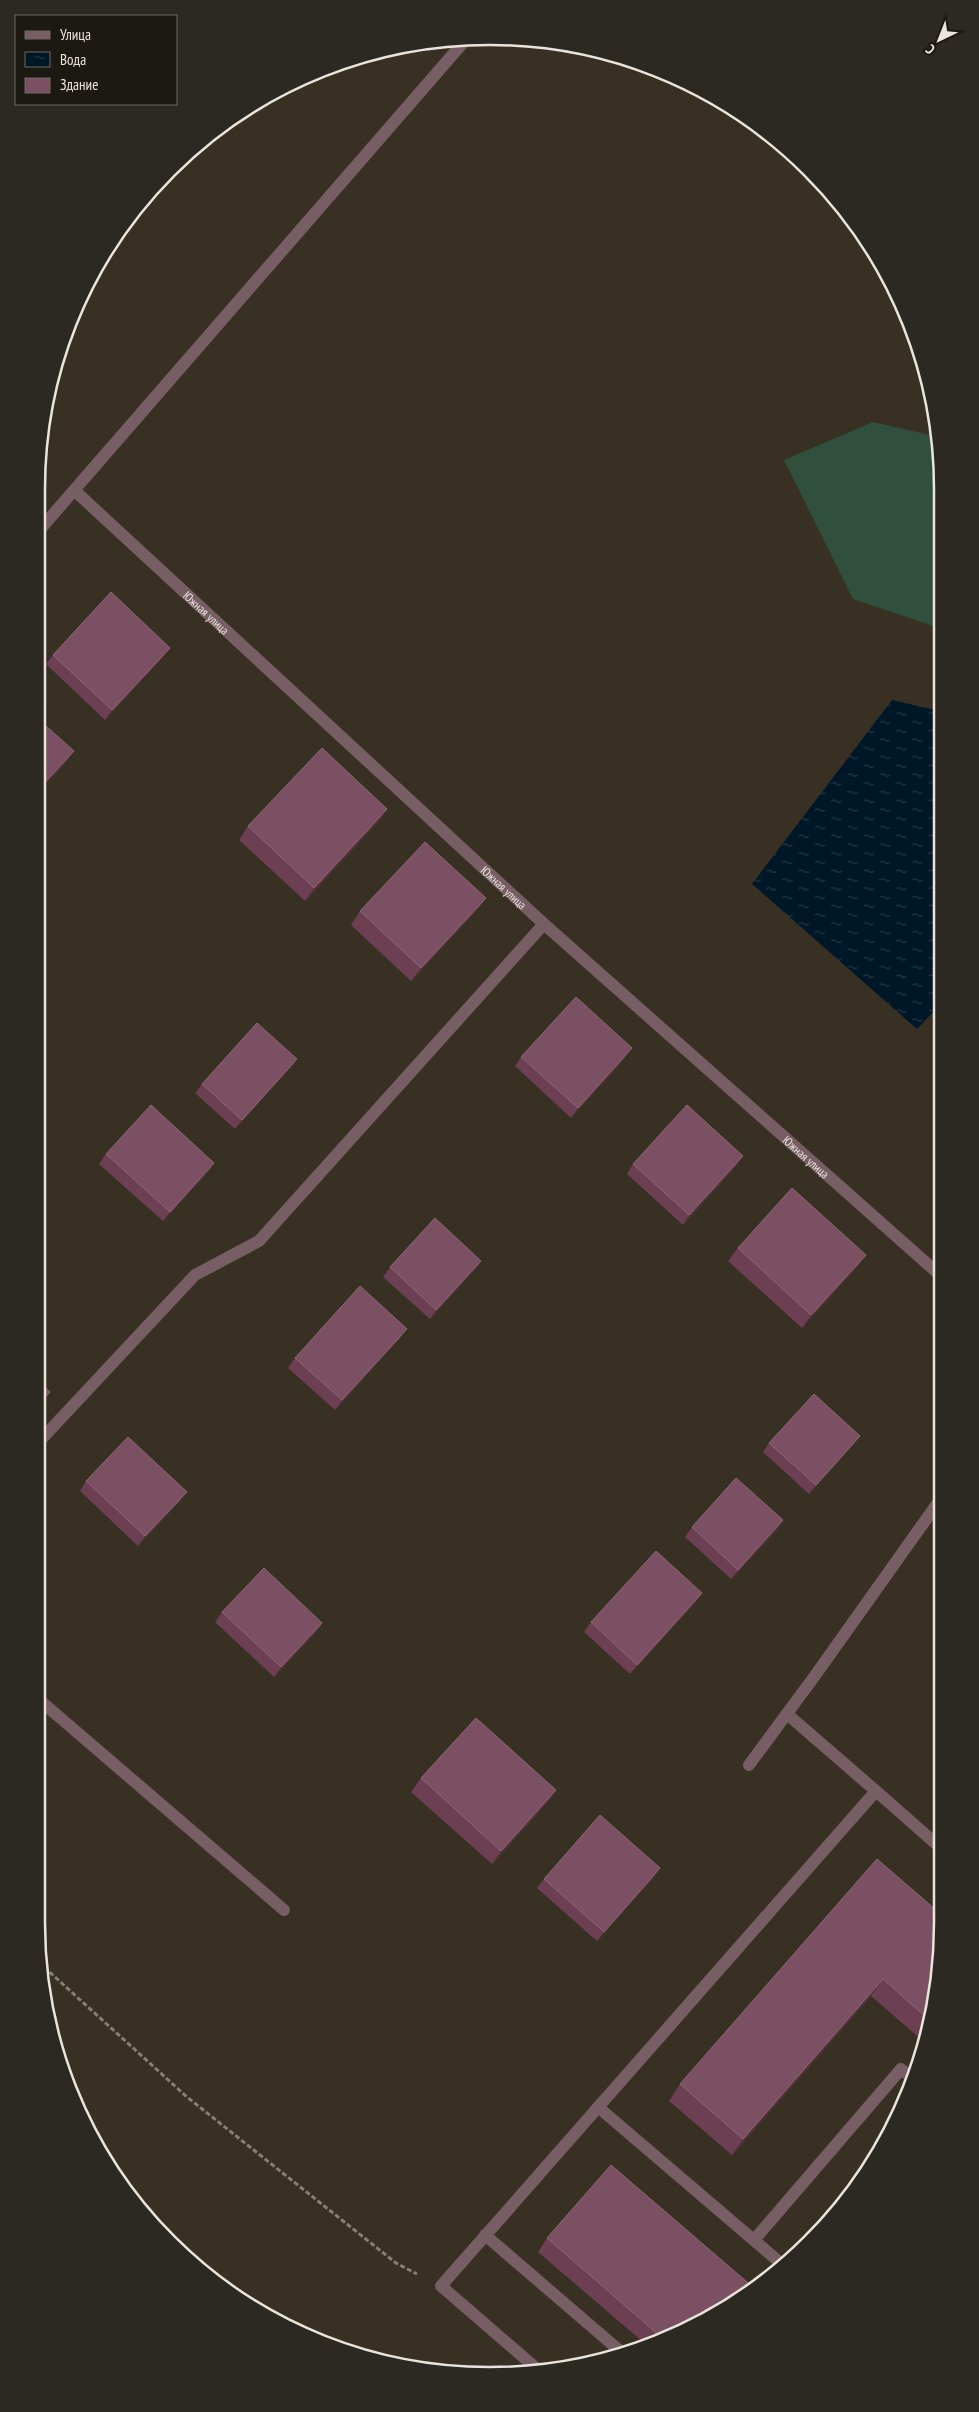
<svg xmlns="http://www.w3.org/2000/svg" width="979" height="2412" viewBox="0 0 979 2412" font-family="'PT Sans Narrow',sans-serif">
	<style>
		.grass { fill: #304f3c }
		.water { fill: url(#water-ripples) }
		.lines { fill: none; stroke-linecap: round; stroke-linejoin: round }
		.path { stroke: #868074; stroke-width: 3; stroke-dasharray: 5 2.5; stroke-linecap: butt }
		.street { stroke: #775d64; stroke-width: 12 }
		.wall { fill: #6d3f53 }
		.shaded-wall { fill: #523139 }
		.building { fill: #7b5062; stroke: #8c6875 }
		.labels { text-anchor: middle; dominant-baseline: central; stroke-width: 4; stroke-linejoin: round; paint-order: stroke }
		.street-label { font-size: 12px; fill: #eae5dc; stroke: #1c1812 }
		.rim { fill: none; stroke: #eae5dc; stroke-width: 2.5 }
	</style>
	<defs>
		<pattern id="water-ripples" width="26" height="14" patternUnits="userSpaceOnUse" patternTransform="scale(1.25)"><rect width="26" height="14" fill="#001728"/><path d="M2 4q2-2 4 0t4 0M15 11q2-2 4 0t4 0" fill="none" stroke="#253947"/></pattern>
	</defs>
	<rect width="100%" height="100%" fill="#383022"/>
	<path class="grass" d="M873,422L939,437V628L853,599L784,460Z"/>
	<path class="water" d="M892,700L940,711V1005L917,1029L752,884Z"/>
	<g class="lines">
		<path class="path" d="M44,1967L187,2097L396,2263L417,2274"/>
		<g class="street">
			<path id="s1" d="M75,491L544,924L941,1276"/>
			<path d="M36,534L468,37"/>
			<path d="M36,1445L195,1275L259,1241L544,924"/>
			<path d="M36,1697L284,1910"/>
			<path d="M787,1714L876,1791"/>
			<path d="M749,1765L814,1677L942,1497"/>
			<path d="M598,2107L784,2266"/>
			<path d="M485,2235L620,2351"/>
			<path d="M754,2240L901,2069L913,2079"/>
			<path d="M536,2368L441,2286L876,1791L943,1850"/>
		</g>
	</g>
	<g class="wall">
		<path d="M53,655L163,657L105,720L46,664Z"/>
		<path d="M387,809L378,822L305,901L239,840L248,826Z"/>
		<path d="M486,898L476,911L411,981L351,925L360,911Z"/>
		<path d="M521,1057L625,1058L571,1118L515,1066Z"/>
		<path d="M297,1059L290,1068L235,1129L195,1093L202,1084Z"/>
		<path d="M106,1154L214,1163L208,1172L163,1221L99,1164Z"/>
		<path d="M633,1164L737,1165L683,1225L627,1174Z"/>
		<path d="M738,1248L866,1255L856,1268L802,1328L728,1261Z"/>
		<path d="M481,1261L474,1270L430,1319L383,1277L390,1267Z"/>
		<path d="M400,1338L335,1410L288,1368L295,1358Z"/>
		<path d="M769,1443L853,1445L809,1494L763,1452Z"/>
		<path d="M86,1481L180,1501L138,1546L80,1491Z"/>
		<path d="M783,1520L777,1530L731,1579L685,1537L692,1527Z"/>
		<path d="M696,1602L630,1674L584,1632L591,1622Z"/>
		<path d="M222,1612L322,1623L316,1632L274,1677L215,1622Z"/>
		<path d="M421,1778L556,1790L547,1803L492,1864L411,1792Z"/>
		<path d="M654,1877L597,1941L537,1888L544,1879Z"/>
		<path d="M943,1922L923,2041L871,1996L732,2155L669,2101L680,2084Z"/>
		<path d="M547,2238L716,2315L643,2342L538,2252Z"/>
	</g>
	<g class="shaded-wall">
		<path d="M170,648L163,657L105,720L112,710Z"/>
		<path d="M74,751L64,765L36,795V792Z"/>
		<path d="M387,809L378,822L305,901L314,888Z"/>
		<path d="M486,898L476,911L411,981L421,968Z"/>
		<path d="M632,1048L625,1058L571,1118L578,1108Z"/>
		<path d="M297,1059L290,1068L235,1129L242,1120Z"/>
		<path d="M743,1156L737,1165L683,1225L689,1215Z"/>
		<path d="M214,1163L208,1172L163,1221L170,1212Z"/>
		<path d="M866,1255L856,1268L802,1328L811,1315Z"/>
		<path d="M481,1261L474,1270L430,1319L436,1310Z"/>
		<path d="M407,1329L400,1338L335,1410L342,1400Z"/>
		<path d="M50,1392L44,1402L36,1410V1407Z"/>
		<path d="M860,1436L853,1445L809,1494L816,1485Z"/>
		<path d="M187,1492L180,1501L138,1546L145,1536Z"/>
		<path d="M783,1520L777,1530L731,1579L738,1570Z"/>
		<path d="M702,1593L696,1602L630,1674L637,1665Z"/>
		<path d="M322,1623L316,1632L274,1677L281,1667Z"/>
		<path d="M556,1790L547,1803L492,1864L501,1851Z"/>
		<path d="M660,1868L654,1877L597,1941L604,1932Z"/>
		<path d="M883,1979L871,1996L732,2155L743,2139Z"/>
	</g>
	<g class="building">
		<path d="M111,592L170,648L112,710L53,655Z"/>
		<path d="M36,717L74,751L36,792Z"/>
		<path d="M322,748L387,809L314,888L248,826Z"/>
		<path d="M425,842L486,898L421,968L360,911Z"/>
		<path d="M576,997L632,1048L578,1108L521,1057Z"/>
		<path d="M257,1023L297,1059L242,1120L202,1084Z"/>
		<path d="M151,1105L214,1163L170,1212L106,1154Z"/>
		<path d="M687,1105L743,1156L689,1215L633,1164Z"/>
		<path d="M792,1188L866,1255L811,1315L738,1248Z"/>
		<path d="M435,1218L481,1261L436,1310L390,1267Z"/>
		<path d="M360,1286L407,1329L342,1400L295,1358Z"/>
		<path d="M36,1379L50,1392L36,1407Z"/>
		<path d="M814,1394L860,1436L816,1485L769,1443Z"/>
		<path d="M128,1437L187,1492L145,1536L86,1481Z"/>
		<path d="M736,1478L783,1520L738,1570L692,1527Z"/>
		<path d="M656,1551L702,1593L637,1665L591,1622Z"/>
		<path d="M264,1568L322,1623L281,1667L222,1612Z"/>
		<path d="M476,1718L556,1790L501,1851L421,1778Z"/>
		<path d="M600,1815L660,1868L604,1932L544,1879Z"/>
		<path d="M877,1859L943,1916V1922L927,2018L883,1979L743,2139L680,2084Z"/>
		<path d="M611,2165L754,2288L716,2315L660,2336L547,2238Z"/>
	</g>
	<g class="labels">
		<g class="street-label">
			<text stroke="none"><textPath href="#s1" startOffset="179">Южная улица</textPath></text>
			<text stroke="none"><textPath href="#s1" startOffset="584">Южная улица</textPath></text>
			<text stroke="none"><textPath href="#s1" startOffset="989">Южная улица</textPath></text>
		</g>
	</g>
	<path d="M0 0H979V2412H0ZM489 45H490A444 444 0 0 1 934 489V1923A444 444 0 0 1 490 2367H489A444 444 0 0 1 45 1923V489A444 444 0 0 1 489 45Z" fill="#2c2822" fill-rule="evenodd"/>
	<path class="rim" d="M489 45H490A444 444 0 0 1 934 489V1923A444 444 0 0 1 490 2367H489A444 444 0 0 1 45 1923V489A444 444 0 0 1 489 45Z"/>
	<rect x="15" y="15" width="162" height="90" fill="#1c1812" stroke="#6e6a63"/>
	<rect x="25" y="31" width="25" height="8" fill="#775d64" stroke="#6e6a63"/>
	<text x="60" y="40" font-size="15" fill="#eae5dc">Улица</text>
	<rect x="25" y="52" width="25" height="15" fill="url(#water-ripples)" stroke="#6e6a63"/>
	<text x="60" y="65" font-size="15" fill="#eae5dc">Вода</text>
	<rect x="25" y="78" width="25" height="15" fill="#7b5062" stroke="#6e6a63"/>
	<text x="60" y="90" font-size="15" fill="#eae5dc">Здание</text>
	<g transform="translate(939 40) rotate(223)" stroke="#1c1812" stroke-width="4" paint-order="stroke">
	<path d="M0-4L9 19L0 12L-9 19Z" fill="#eae5dc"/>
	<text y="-8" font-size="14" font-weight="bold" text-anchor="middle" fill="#eae5dc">С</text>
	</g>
</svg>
